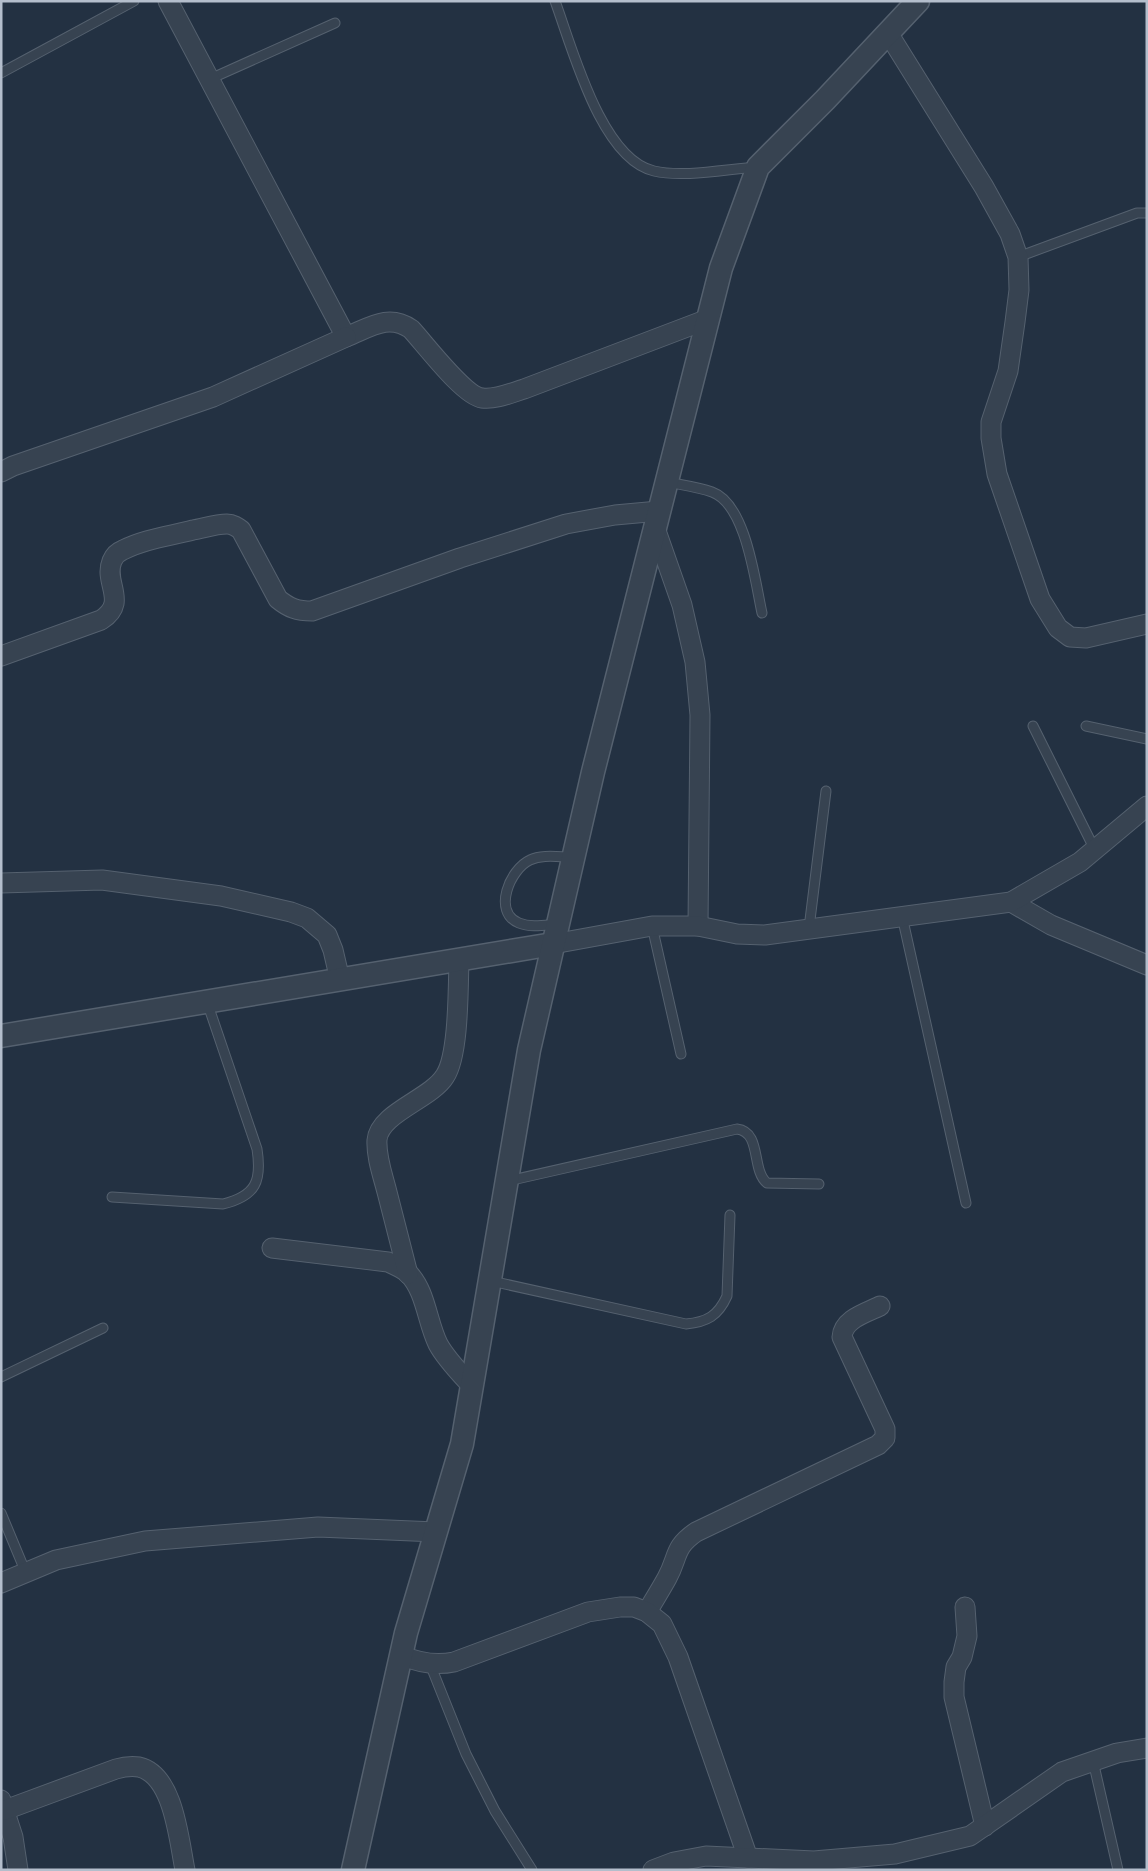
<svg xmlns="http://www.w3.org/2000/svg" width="1148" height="1871" viewBox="0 0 1148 1871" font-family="'Golos Text',sans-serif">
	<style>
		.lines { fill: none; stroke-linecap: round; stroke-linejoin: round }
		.service-casing { stroke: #55616f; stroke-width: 11 }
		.minor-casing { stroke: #55616f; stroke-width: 21 }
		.tertiary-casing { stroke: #55616f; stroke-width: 25 }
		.service { stroke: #374351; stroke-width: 9 }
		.minor { stroke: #374351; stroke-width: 19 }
		.tertiary { stroke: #374351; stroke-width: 22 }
	</style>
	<rect width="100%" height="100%" fill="#233142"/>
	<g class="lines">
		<g class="service-casing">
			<g id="service">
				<path d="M555,1C572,47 601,159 654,171C683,178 727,169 758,167"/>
				<path d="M1,73L134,1"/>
				<path d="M210,79L335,23"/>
				<path d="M1018,257L1137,213H1147"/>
				<path d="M667,482C682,485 698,487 712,492C746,504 755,581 762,613"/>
				<path d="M1033,726L1095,850"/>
				<path d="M1086,726L1147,739"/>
				<path d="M902,916L966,1203"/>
				<path d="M558,924C545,925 531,928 519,923C492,912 510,869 530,860C542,854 559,857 572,857"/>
				<path d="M652,926L681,1054"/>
				<path d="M809,928L826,791"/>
				<path d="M508,1181L737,1129C762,1132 751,1170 767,1183L819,1184"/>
				<path d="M112,1197L223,1204C256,1196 262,1181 257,1149L207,1002"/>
				<path d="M491,1281L686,1324C707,1322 718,1316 727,1296L730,1215"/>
				<path d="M1,1377L103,1328"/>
				<path d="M1,1513L26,1573"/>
				<path d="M430,1664L466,1754L495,1811L532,1870"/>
				<path d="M1093,1761L1118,1870"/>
			</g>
		</g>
		<g class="minor-casing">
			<g id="minor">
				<path d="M168,1L346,337C369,328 388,313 411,329C425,344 464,396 482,398C495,400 511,393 524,389L708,319"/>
				<path d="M888,33L984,187L1010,234L1018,257L1019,290L1015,322L1008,371L991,422V438L997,474L1040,599L1058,628L1070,637L1086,638L1147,624"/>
				<path d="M1,472L13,466L213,397L346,337"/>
				<path d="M655,528L682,605L695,662L700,715L698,926"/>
				<path d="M1,656L101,620C129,602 103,583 112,561C114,556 118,552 123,550C144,539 170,536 193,530C204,528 216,524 227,524C233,524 237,527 241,530L278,599C289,608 297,611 312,611L460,558L566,524L615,515L659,511"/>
				<path d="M1,883L102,880L221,896L291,912L307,918L327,935L333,950L340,980"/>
				<path d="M1011,902L1051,925L1147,965"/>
				<path d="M553,944L652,926H698L737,934L765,935L1011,902L1080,862L1147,806"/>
				<path d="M272,1248L388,1262C395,1265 402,1268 408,1273C426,1291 427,1322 438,1344C446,1359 460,1373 472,1386"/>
				<path d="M408,1274C401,1246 394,1219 387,1192C383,1176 376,1157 377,1140C379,1113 431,1099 445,1076C459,1055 458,988 459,960"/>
				<path d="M1,1583L56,1560L145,1541L318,1527L436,1532"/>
				<path d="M965,1607L967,1636L962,1657L956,1667L954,1682V1697L985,1826"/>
				<path d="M647,1612C654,1600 661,1589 667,1578C679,1556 673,1548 696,1532L878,1445L885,1438V1429L842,1337C843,1319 866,1313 880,1306"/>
				<path d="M401,1655C419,1663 435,1666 454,1662L588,1612L620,1607H634L647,1612L662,1624L678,1657L748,1858"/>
				<path d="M1,1800L13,1837L18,1870"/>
				<path d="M5,1810L116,1769C123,1767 131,1766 139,1767C174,1775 179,1841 185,1870"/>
				<path d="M653,1870L674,1862L706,1856L814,1861L895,1854L970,1836L1062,1772L1117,1753L1147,1748"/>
			</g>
		</g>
		<g class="tertiary-casing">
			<g id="tertiary">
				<path d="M1,1036L553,944"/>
				<path d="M353,1870L406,1633L462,1444L529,1050L593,772L721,268L758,167L825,100L918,1"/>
			</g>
		</g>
		<use href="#service" class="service"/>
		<use href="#minor" class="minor"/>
		<use href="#tertiary" class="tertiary"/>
	</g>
	<rect width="1148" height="1871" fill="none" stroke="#b4becc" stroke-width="5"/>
</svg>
